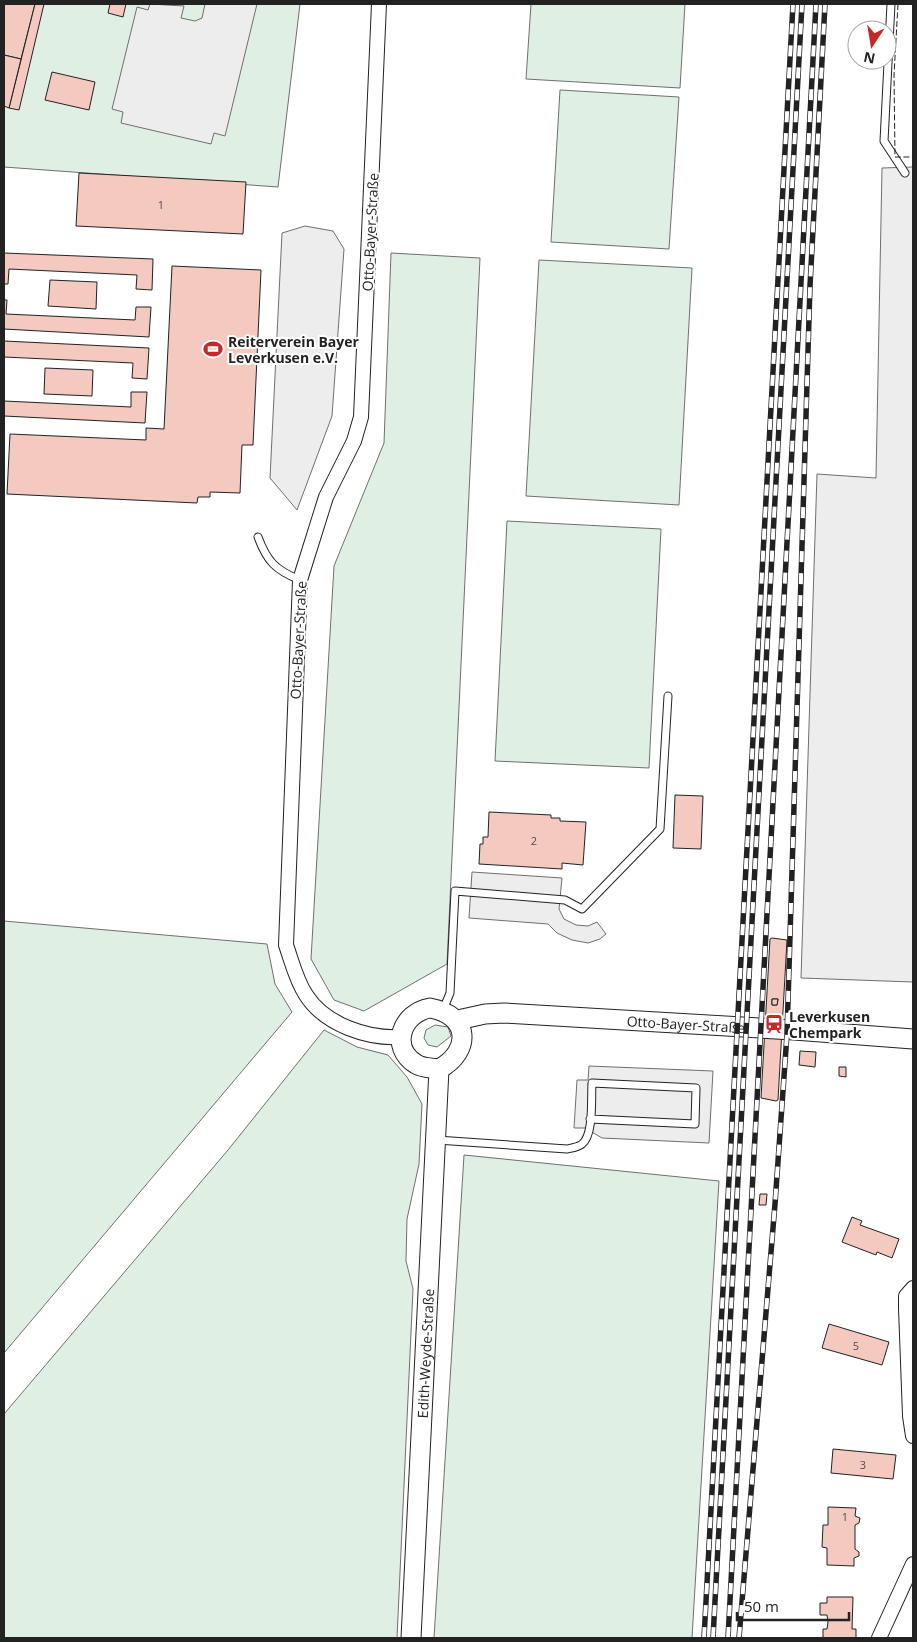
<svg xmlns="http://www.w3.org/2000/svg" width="917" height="1642" viewBox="0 0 917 1642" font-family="'Open Sans',sans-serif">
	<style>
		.green { fill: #e0efe3; stroke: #6f6f6f }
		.parking { fill: #ededed; stroke: #6f6f6f }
		.building { fill: #f3c9c0; stroke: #222; fill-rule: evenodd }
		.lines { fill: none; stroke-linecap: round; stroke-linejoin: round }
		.lane-casing { stroke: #222; stroke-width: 9 }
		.street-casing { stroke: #222; stroke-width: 16 }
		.secondary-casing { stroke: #222; stroke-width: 21 }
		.lane { stroke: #fff; stroke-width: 7 }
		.street { stroke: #fff; stroke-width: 14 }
		.secondary { stroke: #fff; stroke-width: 19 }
		.rail-casing { stroke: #222; stroke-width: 5.5 }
		.rail { stroke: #fff; stroke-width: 4; stroke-dasharray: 11; stroke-linecap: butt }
		.fence { stroke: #222; stroke-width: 1; stroke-dasharray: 6 2.5; stroke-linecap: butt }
		.labels { text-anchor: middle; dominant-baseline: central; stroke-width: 4; stroke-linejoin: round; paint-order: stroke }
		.number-label { font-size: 11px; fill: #564c4a }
		.street-label { font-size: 14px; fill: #222; stroke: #fff }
		.poi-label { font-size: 14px; font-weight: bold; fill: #222; stroke: #fff; text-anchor: start }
	</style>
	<rect width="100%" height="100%" fill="#fff"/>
	<g class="green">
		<path d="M4,4H300L278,187L4,167Z"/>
		<path d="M531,4H685L680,88L526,79Z"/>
		<path d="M560,90L679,97L669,249L551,242Z"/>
		<path d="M391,253L480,258L447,964L364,1011L334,1000L311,959L334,566L384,443Z"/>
		<path d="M539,260L692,268L679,505L526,496Z"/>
		<path d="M507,521L661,529L649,768L495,761Z"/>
		<path d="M4,921L267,944L275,984L292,1012L4,1353Z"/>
		<path d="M435,1025L448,1027L451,1036L437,1047L428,1045L424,1038L426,1030Z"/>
		<path d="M324,1030L357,1047L388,1055L407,1077L422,1104L419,1164L407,1219L406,1261L413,1289L397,1638H4V1414L228,1150Z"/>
		<path d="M464,1155L719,1181L692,1638H434Z"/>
	</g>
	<g class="parking">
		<path d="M150,4L184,6L181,18L195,21L202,18L205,4H257L225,136L214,133L211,144L121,123L123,112L112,109L137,7L148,10Z"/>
		<path d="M913,167V982L801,978L817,474L876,478L882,168Z"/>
		<path d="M305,226L333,231L344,249L332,416L297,510L270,478L282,233Z"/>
		<path d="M472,872L562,878L559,909L564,919L576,925L588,926L597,922L606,934L600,939L588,943L572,940L557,933L548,924L469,918Z"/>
		<path d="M589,1066L713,1071L709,1143L602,1138L585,1128H574L577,1080H588Z"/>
	</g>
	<g class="building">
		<path d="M4,4H35L21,59L4,55Z"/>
		<path d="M35,4H44L19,110L9,108Z"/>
		<path d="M110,4H126L123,17L108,13Z"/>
		<path d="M4,55L21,59L9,108L4,106Z"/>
		<path d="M52,72L95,82L89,110L45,100Z"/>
		<path d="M79,173L246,182L243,234L76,226Z"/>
		<path d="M4,253L153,259L152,290L136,289L137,275L9,269L8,284H4Z"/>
		<path d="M172,266L261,270L253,445H242L240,493L210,492V497H198L197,503L7,494L10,434L146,440V428L164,429Z"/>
		<path d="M50,280L97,282L96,309L48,306Z"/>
		<path d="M4,300H7L6,314L135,320L136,307H151L149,337L4,329Z"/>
		<path d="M4,341L149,348L147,379L132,378L133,363L4,357V372Z"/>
		<path d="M45,368L93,370L92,396L44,394Z"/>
		<path d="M131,392H147L145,423L4,416V401L131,407Z"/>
		<path d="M675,795L703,796L701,849L673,848Z"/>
		<path d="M489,812L551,815V818H560V821L586,822L583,865L562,863V869L479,864L480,844H483V837H488Z"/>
		<path d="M772,938L787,940L778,1100L776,1101L761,1098L770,939ZM772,999H778L777,1005H772Z"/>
		<path d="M772,999H778L777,1005H772Z"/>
		<path d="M800,1051L816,1052L815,1067L799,1065Z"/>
		<path d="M839,1067H846V1077L839,1076Z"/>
		<path d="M760,1194H767L766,1205H759Z"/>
		<path d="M852,1217L862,1221L860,1225L899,1239L892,1258L877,1252L876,1255L842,1242Z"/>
		<path d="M829,1324L889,1342L882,1365L822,1348Z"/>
		<path d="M833,1449L896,1455L893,1479L831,1473Z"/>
		<path d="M828,1507L856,1508L855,1516L860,1518L859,1523L855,1525V1549L859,1552V1556L854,1558V1566L827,1565V1548L822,1547L823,1525H828Z"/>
		<path d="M827,1597H853L852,1629H856V1638H823V1629H827L828,1622L827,1615H820V1603H827Z"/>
	</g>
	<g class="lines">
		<g class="lane-casing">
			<g id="lane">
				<path d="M891,4L884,141L905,173"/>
				<path d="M258,537C267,561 275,570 300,580"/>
				<path d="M443,1010L450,993L455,891L565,900L582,909L660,829L668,696"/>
				<path d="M437,1140L567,1149C572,1148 579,1147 582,1144C594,1135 591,1098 592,1083L696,1088L695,1124L590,1119"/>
			</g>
		</g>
		<g class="street-casing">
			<g id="street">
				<path d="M379,4L361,417L354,441L326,497L300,580L286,945C292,962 296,980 306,995C325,1025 368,1039 401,1037"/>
				<path d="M913,1288L906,1296V1308L910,1416L913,1436"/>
				<path d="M879,1638L913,1564"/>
			</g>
		</g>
		<g class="secondary-casing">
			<g id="secondary">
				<path d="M430,1008C470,1015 472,1051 439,1069C431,1068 422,1068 416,1064C389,1047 402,1013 430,1008Z"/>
				<path id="s1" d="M458,1020L485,1014L504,1013L794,1030L913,1039"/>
				<path id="s2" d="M411,1638L439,1069"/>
			</g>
		</g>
		<use href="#lane" class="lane"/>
		<use href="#street" class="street"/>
		<use href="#secondary" class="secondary"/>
		<g class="rail-casing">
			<g id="rail">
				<path d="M704,1638L793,4"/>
				<path d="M713,1638L802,4"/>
				<path d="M728,1638L816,4"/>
				<path d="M739,1638L775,1204L787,1034L810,286L825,4"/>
			</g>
		</g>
		<use href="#rail" class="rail"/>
		<path class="fence" d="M898,4L894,75L895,157H913"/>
	</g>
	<defs>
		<g id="stadium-bare" transform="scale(1.5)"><path d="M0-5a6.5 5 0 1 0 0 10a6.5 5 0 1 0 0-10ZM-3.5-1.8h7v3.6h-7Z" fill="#c62828" stroke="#fff" stroke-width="2.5" paint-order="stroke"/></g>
		<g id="station-bare" transform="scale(1.5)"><path d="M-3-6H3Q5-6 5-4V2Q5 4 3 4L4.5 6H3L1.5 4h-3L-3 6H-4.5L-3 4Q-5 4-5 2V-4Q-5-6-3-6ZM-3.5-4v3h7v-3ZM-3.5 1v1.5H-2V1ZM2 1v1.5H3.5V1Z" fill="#c62828" stroke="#fff" stroke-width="2.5" paint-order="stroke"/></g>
	</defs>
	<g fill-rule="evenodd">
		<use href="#stadium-bare" x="213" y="349"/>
		<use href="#station-bare" x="774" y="1024"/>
	</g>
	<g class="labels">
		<g class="number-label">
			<text x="161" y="204">1</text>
			<text x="534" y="840">2</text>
			<text x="856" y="1345">5</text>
			<text x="863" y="1464">3</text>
			<text x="845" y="1516">1</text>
		</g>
		<g class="street-label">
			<text transform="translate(370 232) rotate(-87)">Otto-Bayer-Straße</text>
			<text transform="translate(298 640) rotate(-87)">Otto-Bayer-Straße</text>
			<text stroke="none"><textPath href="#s1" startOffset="229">Otto-Bayer-Straße</textPath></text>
			<text stroke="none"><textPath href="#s2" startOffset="285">Edith-Weyde-Straße</textPath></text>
		</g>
		<g class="poi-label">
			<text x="228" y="341">Reiterverein Bayer<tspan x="228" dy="16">Leverkusen e.V.</tspan></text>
			<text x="789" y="1016">Leverkusen<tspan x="789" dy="16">Chempark</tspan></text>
		</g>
	</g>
	<rect width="917" height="1642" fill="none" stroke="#222222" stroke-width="10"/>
	<g transform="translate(872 45) rotate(192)"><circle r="24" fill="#ffffff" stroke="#a7a7a7"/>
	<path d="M0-4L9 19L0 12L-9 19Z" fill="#c62828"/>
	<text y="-8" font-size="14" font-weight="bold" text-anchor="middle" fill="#222222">N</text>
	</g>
	<path d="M737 1612v8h112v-8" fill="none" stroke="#222222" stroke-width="2.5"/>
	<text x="744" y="1612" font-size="15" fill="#222222" stroke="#ffffff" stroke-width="4" paint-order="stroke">50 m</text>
</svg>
